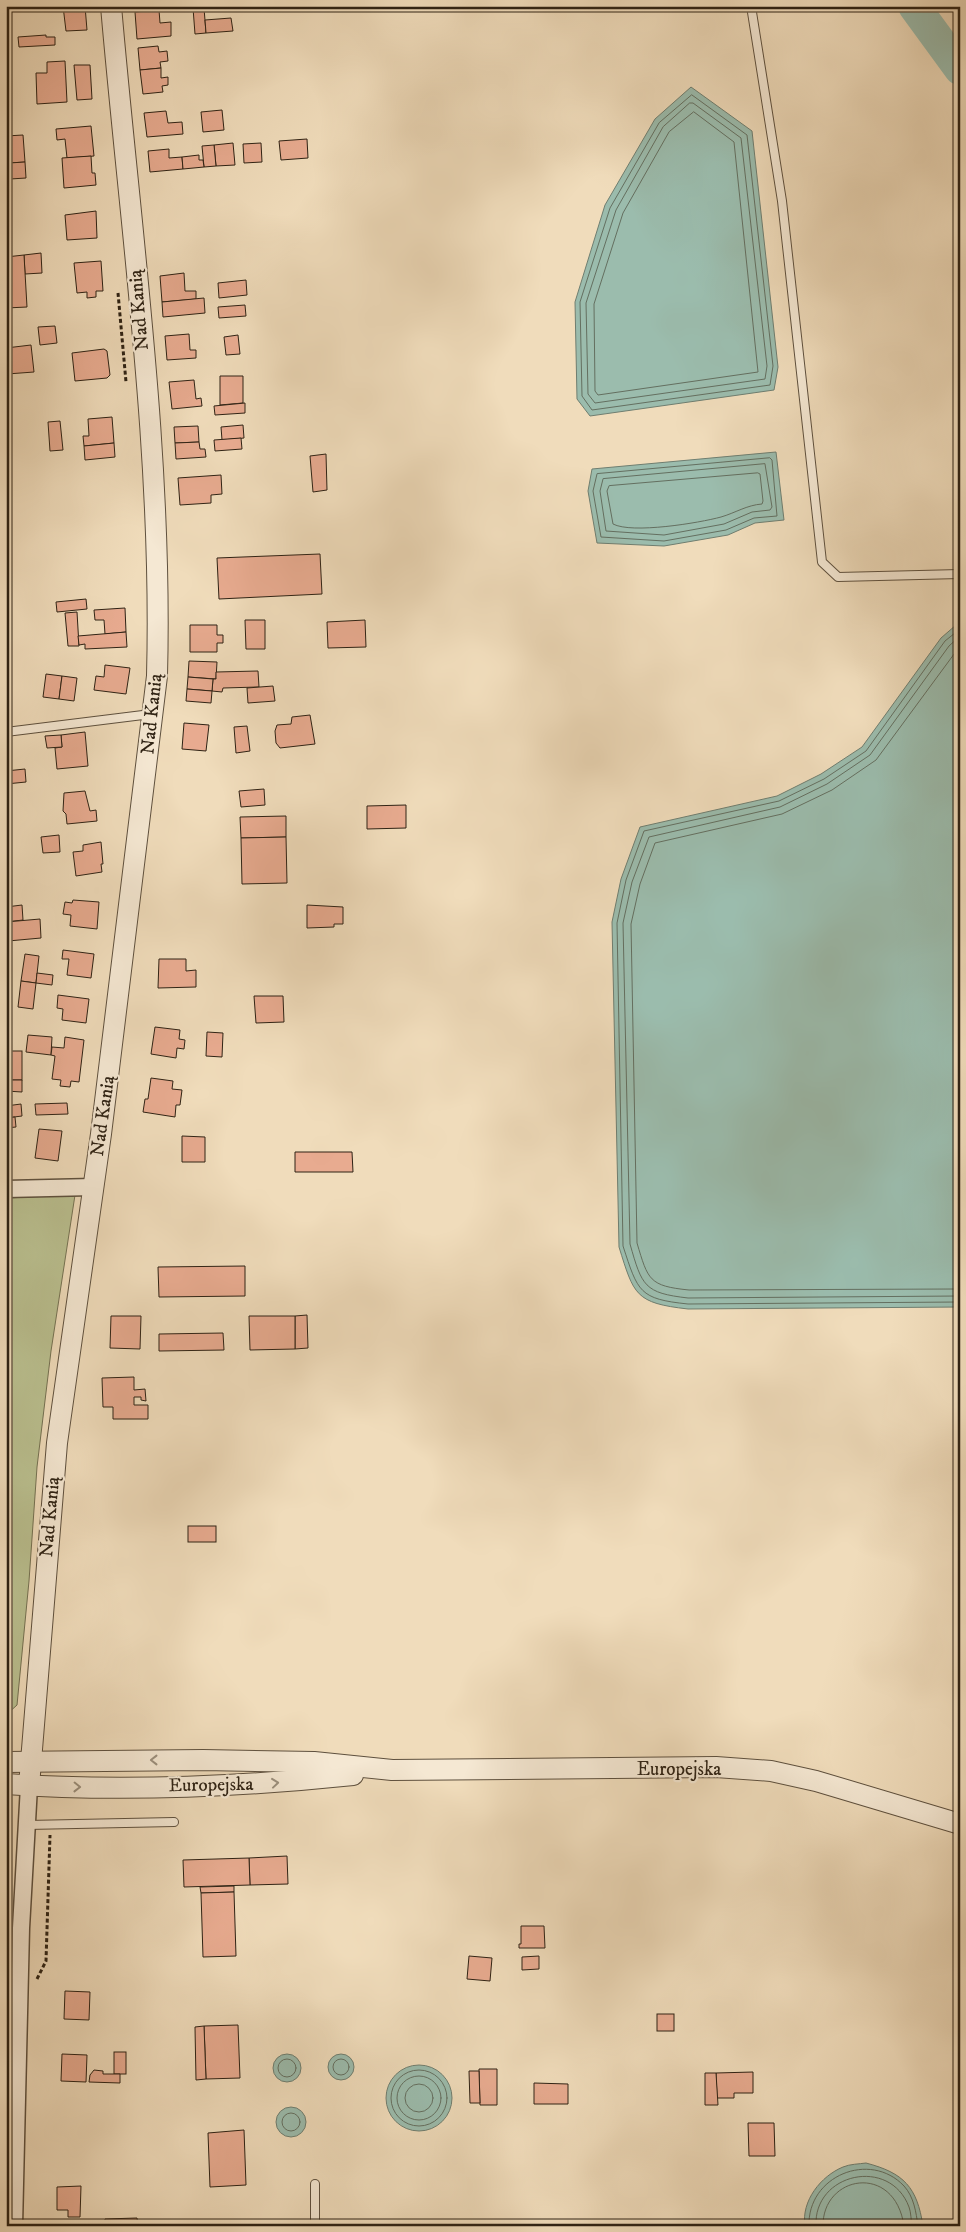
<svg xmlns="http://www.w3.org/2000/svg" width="966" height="2232" viewBox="0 0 966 2232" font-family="'IM FELL DW Pica',serif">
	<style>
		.green { fill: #bac090; stroke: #747152 }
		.water { fill: #9bbcad; stroke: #6f7e70 }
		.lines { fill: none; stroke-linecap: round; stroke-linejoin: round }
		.shore { stroke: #646f60; stroke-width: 1 }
		.river { stroke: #9bbcad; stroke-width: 32 }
		.building { fill: #e8ab90; stroke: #2e2214 }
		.service-casing { stroke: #5e503e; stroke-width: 10 }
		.minor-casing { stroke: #5e503e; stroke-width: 19 }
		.tertiary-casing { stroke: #5e503e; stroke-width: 22 }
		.path { stroke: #2e2214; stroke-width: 3; stroke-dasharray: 4 2.5; stroke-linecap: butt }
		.service { stroke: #f5e8d3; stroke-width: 8 }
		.minor { stroke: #f5e8d3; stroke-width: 16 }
		.tertiary { stroke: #f5e8d3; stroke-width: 20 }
		.oneway { stroke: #9b8f7d }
		.labels { text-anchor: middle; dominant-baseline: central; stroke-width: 4.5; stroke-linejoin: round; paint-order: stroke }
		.street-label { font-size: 19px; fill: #2e2214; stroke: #f5e8d3 }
	</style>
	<rect width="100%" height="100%" fill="#f0dcbb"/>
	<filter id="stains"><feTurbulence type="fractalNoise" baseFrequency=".004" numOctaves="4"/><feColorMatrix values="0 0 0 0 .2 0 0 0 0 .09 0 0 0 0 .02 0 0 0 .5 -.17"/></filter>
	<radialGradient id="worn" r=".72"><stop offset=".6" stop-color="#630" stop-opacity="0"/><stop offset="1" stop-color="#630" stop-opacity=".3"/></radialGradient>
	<path class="green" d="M75,1195L51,1351L37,1467L29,1581L17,1705L6,1715V1198Z"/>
	<g class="water">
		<path d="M691,87L752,131L778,367L774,390L590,416L577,399L575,302L605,205L655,119Z"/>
		<path d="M776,452L784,520L755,523L728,535L664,546L597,543L588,491L592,469Z"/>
		<path d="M960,624V1307L688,1309C635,1303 634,1295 619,1247L612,922L621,879L640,827L777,796L821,774L862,747L941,638L956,625Z"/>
		<circle cx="341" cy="2067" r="13"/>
		<circle cx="287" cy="2068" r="14"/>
		<circle cx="419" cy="2098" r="33"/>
		<circle cx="291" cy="2122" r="15"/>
		<path d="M866,2163C904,2173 917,2187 923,2226H805C801,2201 821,2176 843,2167C850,2164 859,2164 866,2163Z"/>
	</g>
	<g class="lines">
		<g class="shore">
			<path d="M692,95L747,135L773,366L770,385L592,410L582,396L580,302L610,208L659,123Z"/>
			<path d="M690,103H693L741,138L767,366L765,379L595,403L588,394L586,303L616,210L663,127Z"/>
			<path d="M694,112L734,142L758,372L598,395L595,391L594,304L623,213L669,132Z"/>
			<path d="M770,458L772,460L777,516L754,518L726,530L664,541L601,537L593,491L597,474Z"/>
			<path d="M765,464L772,507L770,510L752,512L724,524L664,535L606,531L600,491L603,479Z"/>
			<path d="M758,473L760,474L763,501L762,504C747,505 735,513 721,517C699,523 632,534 613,524L607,491L609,486Z"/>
			<path d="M960,629L945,641L866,751L824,779L779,801L644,831L626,880L617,923L623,1246C638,1292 639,1299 688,1304L960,1302"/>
			<path d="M960,636L949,646L870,755L827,784L780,807L649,837L632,882L623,923L630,1244C642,1286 644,1293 688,1298L960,1296"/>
			<path d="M960,646L876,760L832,790L782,814L655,843L640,884L631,924L637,1243C648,1280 649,1286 689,1290L960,1289"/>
			<circle cx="341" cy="2067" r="8"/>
			<circle cx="287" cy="2068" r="9"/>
			<circle cx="419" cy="2098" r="28"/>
			<circle cx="419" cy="2098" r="22"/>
			<circle cx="419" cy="2098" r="14"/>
			<circle cx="291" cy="2122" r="9"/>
			<path d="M809,2226C807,2176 870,2150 904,2186C914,2197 916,2212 918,2226"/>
			<path d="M816,2226C813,2173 890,2156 909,2207C911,2212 911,2220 912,2226"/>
			<path d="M823,2226C822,2175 895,2162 904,2226"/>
		</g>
		<path class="river" d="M914,6L960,69"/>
	</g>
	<g class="building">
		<path d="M63,6H85L87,30L66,31Z"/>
		<path d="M193,8H204L206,33L195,34Z"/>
		<path d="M159,10L160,23L171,22V36L137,39L135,12Z"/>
		<path d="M231,18L233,31L206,33L205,20Z"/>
		<path d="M46,35V37H55V45L19,47L18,37Z"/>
		<path d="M158,46L159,52L167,51L168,61L160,62L161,68L140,70L138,48Z"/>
		<path d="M65,61L67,102L37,104L36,73H47V62Z"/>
		<path d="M74,65H90L92,99L77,100Z"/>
		<path d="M161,68V78L168,77V85L162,86L163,92L143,94L140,70Z"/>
		<path d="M222,110L224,130L203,132L201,112Z"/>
		<path d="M166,111L168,123L182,122L183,134L147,137L144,113Z"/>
		<path d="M91,126L94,156L67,158L65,139L57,140L56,129Z"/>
		<path d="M23,135L25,162L9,163L6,136Z"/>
		<path d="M307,139L308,158L281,160L279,141Z"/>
		<path d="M233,143L235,165L216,166L214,145Z"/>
		<path d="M261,143L262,162L244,163L243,144Z"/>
		<path d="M214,145L216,166L204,167L202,146Z"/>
		<path d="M169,149V158L182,157L183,169L150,172L148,151Z"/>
		<path d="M199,155V160H203L204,167L183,169L182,157Z"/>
		<path d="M91,156L92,173H95L96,185L64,188L62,158Z"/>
		<path d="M25,162L26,178L10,179L9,163Z"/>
		<path d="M96,211L97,238L67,240L65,215Z"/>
		<path d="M41,253L42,273L25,274L24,255Z"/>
		<path d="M24,255L27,307L6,308V257Z"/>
		<path d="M101,261L103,291H96V297L87,298V292L77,293L74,263Z"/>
		<path d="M184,273L185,291H196V299L162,302L160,276Z"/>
		<path d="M246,280L247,295L219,298L218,283Z"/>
		<path d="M204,298L205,313L163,317L162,302Z"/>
		<path d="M245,305L246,316L219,318L218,307Z"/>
		<path d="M55,326L57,343L40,345L38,327Z"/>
		<path d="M189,334L190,350H196V358L167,360L165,336Z"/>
		<path d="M238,335L240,354L226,355L224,337Z"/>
		<path d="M31,345L34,372L7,374L6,348Z"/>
		<path d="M104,349L107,351L110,375L107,378L75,381L72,353Z"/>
		<path d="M220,376H243V403L220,405Z"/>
		<path d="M194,380L196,399L201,398L202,406L172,409L169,382Z"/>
		<path d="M245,403V413L215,415L214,406Z"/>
		<path d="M112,417L114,443L84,446L83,436H89L88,419Z"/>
		<path d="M60,421L63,450L50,451L48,422Z"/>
		<path d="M243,425L244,438L222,440L221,427Z"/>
		<path d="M198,426L199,442L175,443L174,427Z"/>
		<path d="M241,438L242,449L215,451L214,440Z"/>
		<path d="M199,442L200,449H205L206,457L176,459L175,443Z"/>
		<path d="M114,443L115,457L85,460L84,446Z"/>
		<path d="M326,454L327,490L313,492L310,456Z"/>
		<path d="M221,475L222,494L211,495V503L180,505L178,478Z"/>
		<path d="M320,554L322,594L219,599L217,558Z"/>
		<path d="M86,599L87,609L57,612L56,602Z"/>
		<path d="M125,608L126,632L105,634L104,620H95L94,610Z"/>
		<path d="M77,612L79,646H68L65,613Z"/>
		<path d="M245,620H265V649H246Z"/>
		<path d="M365,620L366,647L328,648L327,622Z"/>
		<path d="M190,625H217V635H223V643H217V652H190Z"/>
		<path d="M126,632L127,647L85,649V644L79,645L78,636Z"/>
		<path d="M189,661L217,662L216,679L188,677Z"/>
		<path d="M105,665L130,668L126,694L94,690L96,676L104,677Z"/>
		<path d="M258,671L259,687L223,688L222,692L212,691L213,679H216V672Z"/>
		<path d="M46,674L62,676L59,699L43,697Z"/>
		<path d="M62,676L77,678L74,701L59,699Z"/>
		<path d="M188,677L213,679L212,691L187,689Z"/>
		<path d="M273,686L275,701L248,703L247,688Z"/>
		<path d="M187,689L212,691L211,703L186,701Z"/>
		<path d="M310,715L315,744L280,748L276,743L275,731L277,725L291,724L292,717Z"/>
		<path d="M184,723L209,725L206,751L182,749Z"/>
		<path d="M247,726L250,751L236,753L234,727Z"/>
		<path d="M85,732L88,766L57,769L55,748L62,747L61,735Z"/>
		<path d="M61,735L62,747L47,748L45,736Z"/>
		<path d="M25,769L26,782L6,784V771Z"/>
		<path d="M264,789L265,805L241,807L239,791Z"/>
		<path d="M85,791L90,811L96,810L97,821L67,824L66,814L63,811L64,793Z"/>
		<path d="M406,805V828L367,829V806Z"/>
		<path d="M286,816V837L241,838L240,817Z"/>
		<path d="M59,835L60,852L43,853L41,837Z"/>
		<path d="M286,837L287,883L242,884L241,838Z"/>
		<path d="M101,842L103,864H101L102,872L76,876L73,852L83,851V845Z"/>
		<path d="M6,866H8L11,891H6Z"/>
		<path d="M73,900L99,902L97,929L70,926L71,915L63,914L65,902L72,903Z"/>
		<path d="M22,905L23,920L6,922V907Z"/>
		<path d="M307,905L343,907V924H334V927L307,928Z"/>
		<path d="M40,919L41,938L8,941L6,922Z"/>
		<path d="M63,950L94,954L91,978L67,975L69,959H62Z"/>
		<path d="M25,954L39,956L36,983L21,981Z"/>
		<path d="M159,959H186V971L196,970V987L158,988Z"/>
		<path d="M37,973L53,975L52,985L36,983Z"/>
		<path d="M21,981L36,983L33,1009L18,1007Z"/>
		<path d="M58,995L89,999L86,1023L62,1020L63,1009L57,1008Z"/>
		<path d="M254,996H283L284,1022L256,1023Z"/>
		<path d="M155,1027L180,1030L179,1039L185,1040L184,1049L177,1048L176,1058L151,1054Z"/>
		<path d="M207,1032L223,1033L222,1057L206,1056Z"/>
		<path d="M28,1035L52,1037L51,1055L26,1052Z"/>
		<path d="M65,1037L84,1040L79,1082L71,1081L70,1087L60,1086L61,1080L52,1079L55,1056L51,1055L52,1047L64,1048Z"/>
		<rect x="6" y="1051" width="16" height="29"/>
		<path d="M151,1078L173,1081L172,1089L182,1090L180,1105H176L175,1117L143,1112L145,1099H148Z"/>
		<path d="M6,1080H22V1092L6,1091Z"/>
		<path d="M67,1103L68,1114L36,1115L35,1104Z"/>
		<path d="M21,1104L22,1116L6,1118V1106Z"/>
		<path d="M15,1117L16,1127L6,1128V1118Z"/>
		<path d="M39,1129L62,1131L58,1161L35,1158Z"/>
		<path d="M182,1136L205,1137V1162H182Z"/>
		<path d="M295,1152H352L353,1172H295Z"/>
		<path d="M245,1266V1296L159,1297L158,1267Z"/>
		<path d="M307,1315L308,1348L295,1349V1316Z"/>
		<path d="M111,1316H141L140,1349L110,1348Z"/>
		<path d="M249,1316H295V1349L250,1350Z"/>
		<path d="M223,1333L224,1350L159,1351V1334Z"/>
		<path d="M134,1377V1390L145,1389L146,1401L141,1400V1397H134V1405H148V1419H113V1407H103L102,1378Z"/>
		<rect x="188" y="1526" width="28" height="16"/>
		<path d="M287,1856L288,1884L250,1885L249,1858Z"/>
		<path d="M249,1858L250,1885L184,1887L183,1860Z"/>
		<path d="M234,1886V1892L201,1893L200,1887Z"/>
		<path d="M234,1892L236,1956L203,1957L201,1893Z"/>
		<path d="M521,1926H544L545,1948H519V1944H521Z"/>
		<path d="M469,1956L492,1958L490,1981L467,1979Z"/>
		<path d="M539,1956V1969L522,1970V1957Z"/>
		<path d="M65,1991L90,1992L89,2020L64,2019Z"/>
		<rect x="657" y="2014" width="17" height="17"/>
		<path d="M238,2025L240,2078L206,2079L204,2026Z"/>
		<path d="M204,2026L206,2079L196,2080L195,2027Z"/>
		<rect x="114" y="2052" width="12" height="22"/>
		<path d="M62,2054L87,2055L86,2082L61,2081Z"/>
		<path d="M479,2069H497V2105H480Z"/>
		<path d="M94,2070L103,2071V2074H120V2083L89,2082L90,2075Z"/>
		<path d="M469,2071H479L480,2103H470Z"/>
		<path d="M753,2072V2093H734V2098H717L716,2073Z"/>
		<path d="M705,2073H716L718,2105H705Z"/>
		<path d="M534,2083L568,2084V2104H534Z"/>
		<path d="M748,2123H774L775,2156H749Z"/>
		<path d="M244,2130L246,2185L210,2187L208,2133Z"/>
		<path d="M81,2186L80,2217H68V2210H57V2187Z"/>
		<path d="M137,2218L138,2226H105V2219Z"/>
	</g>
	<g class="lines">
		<g class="service-casing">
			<g id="service">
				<path d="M751,6L782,201L822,562L838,577L960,574"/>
				<path d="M6,732L151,714"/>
				<path d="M27,1825L174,1822"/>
				<path d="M315,2184V2226"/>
			</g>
		</g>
		<g class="minor-casing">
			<g id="minor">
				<path d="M6,1189L93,1187"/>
				<path d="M14,2226L21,1928L29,1786"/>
			</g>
		</g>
		<g class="tertiary-casing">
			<g id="tertiary">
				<path d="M6,1762L203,1760L314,1762L392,1770L716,1767L771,1771L816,1781L960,1824"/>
				<path d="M6,1784C121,1792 238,1787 353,1775"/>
				<path d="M29,1786L57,1443L101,1134L157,676C163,454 130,227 111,6"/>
			</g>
		</g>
		<g class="path">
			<path d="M118,293L126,382"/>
			<path d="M37,1979L46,1961L50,1835"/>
		</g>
		<use href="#service" class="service"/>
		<use href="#minor" class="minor"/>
		<use href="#tertiary" class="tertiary"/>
	</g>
	<defs><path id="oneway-chevron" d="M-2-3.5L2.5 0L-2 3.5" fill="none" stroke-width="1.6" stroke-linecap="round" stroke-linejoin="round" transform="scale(1.25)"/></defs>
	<g class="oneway">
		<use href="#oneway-chevron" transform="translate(154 1760) rotate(180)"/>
		<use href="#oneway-chevron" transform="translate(275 1783) rotate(-6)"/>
		<use href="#oneway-chevron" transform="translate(77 1787) rotate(1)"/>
	</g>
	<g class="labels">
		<g class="street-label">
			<text transform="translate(139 310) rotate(-95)">Nad Kanią</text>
			<text transform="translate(152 714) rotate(-84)">Nad Kanią</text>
			<text transform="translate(103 1116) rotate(-82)">Nad Kanią</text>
			<text transform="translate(50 1517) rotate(-85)">Nad Kanią</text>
			<text x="679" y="1769">Europejska</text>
			<text transform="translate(211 1785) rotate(-1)">Europejska</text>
		</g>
	</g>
	<rect width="966" height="2232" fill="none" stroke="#f0dcbb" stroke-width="25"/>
	<rect x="8" y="8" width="951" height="2217" fill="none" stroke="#2e2214" stroke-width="2.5"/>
	<rect x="12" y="12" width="941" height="2207" fill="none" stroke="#2e2214"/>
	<rect width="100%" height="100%" filter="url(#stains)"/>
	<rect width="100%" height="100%" fill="url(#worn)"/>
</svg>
